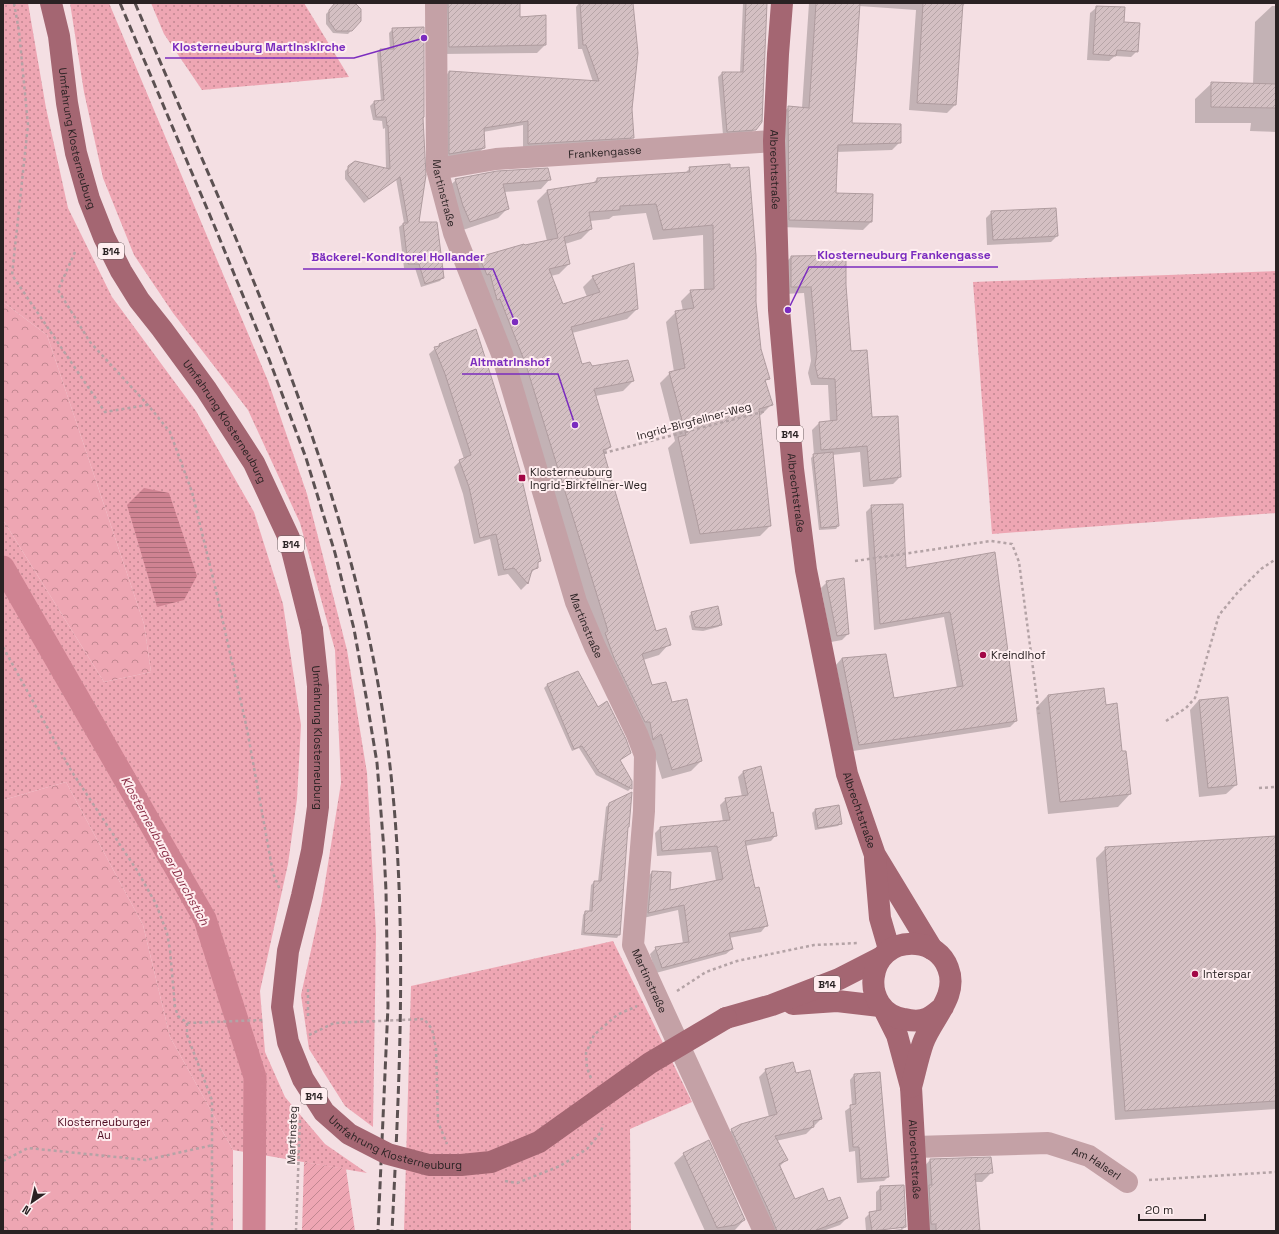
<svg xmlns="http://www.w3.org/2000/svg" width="1279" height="1234" viewBox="0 0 1279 1234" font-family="'Space Grotesk',sans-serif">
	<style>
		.grass { fill: url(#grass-dots) }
		.forest { fill: url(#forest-crowns) }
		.garden { fill: url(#garden-furrows) }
		.water { fill: url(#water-rules) }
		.shadow { fill: #0003 }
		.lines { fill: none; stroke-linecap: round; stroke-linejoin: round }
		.canal { stroke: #cf8392; stroke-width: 23 }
		.building { fill: url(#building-hatch); stroke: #af9c9f }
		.path { stroke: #b4a3a6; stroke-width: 2.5; stroke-dasharray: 3 3; stroke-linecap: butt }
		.minor { stroke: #c4a1a6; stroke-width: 22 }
		.major { stroke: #a46672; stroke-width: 22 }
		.rail { stroke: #5c5152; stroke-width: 3; stroke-dasharray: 8 4; stroke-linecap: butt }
		.major-bridge { stroke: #a46672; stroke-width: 22 }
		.poi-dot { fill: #a20846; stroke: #ffeef0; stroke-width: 1.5 }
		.labels { text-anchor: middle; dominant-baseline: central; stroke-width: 4; stroke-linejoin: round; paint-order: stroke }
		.shield { fill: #ffeef0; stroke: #6a5f60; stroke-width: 1 }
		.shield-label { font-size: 10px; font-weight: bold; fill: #2a2223 }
		.street-label { font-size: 11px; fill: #2a2223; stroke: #ffeef0 }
		.poi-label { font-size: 11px; fill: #2a2223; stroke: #ffeef0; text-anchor: start }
		.park-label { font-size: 11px; fill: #500c22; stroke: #ffeef0 }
		.water-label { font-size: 12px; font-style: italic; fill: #8b3048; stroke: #ffeef0 }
		.leader { fill: none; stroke: #7b2cbf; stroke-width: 1.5 }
		.callout-dot { fill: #7b2cbf; stroke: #ffeef0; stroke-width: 1.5 }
		.callout-label { font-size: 12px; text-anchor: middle; font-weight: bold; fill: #7b2cbf; stroke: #ffeef0; stroke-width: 4; stroke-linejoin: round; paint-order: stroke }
	</style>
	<defs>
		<pattern id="grass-dots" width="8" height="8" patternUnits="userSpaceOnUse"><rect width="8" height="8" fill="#eea6b3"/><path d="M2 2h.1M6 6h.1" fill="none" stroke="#c18791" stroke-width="1.8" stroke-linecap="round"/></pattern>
		<pattern id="forest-crowns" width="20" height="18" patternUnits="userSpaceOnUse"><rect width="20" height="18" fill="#eea6b3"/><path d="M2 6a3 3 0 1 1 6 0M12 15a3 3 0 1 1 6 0" fill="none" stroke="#c18791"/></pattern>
		<pattern id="garden-furrows" width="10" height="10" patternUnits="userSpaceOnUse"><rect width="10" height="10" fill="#eea6b3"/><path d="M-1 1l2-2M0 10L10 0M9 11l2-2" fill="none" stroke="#c18791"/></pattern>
		<pattern id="water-rules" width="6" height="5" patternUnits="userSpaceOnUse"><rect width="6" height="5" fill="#cf8392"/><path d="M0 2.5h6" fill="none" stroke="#a86b77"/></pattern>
		<pattern id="building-hatch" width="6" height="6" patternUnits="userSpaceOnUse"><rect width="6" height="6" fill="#d4c0c3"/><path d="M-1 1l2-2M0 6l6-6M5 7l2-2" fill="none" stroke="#b6a5a7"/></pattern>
	</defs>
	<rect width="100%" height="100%" fill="#f4dfe3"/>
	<g class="grass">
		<path d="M3,3H28L46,108L68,208L112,297L196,411L254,512L283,604L301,725L297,799L288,864L260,991L265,1052L285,1097L325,1144L367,1173L233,1150L170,1037L143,925L66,782L3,800V520L104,682L151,672L144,624L47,335L3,302Z"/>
		<path d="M70,3H109L268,381L307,494L347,650L367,773L376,933L373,1127L345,1106L309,1049L301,995L322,901L341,783L335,650L300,523L248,410L173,313L134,255L103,178L84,92Z"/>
		<path d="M151,3H304L349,77L202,90L164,34Z"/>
		<path d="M1276,271V513L992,534L973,282Z"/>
		<path d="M613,941L692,1102L630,1129L631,1231H404L411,986Z"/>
	</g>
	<g class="forest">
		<path d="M3,302L47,335L144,624L151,672L104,682L3,520Z"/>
		<path d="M66,782L143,925L170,1037L233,1150V1231H3V800Z"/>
	</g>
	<path class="garden" d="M304,1162L346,1169L355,1231H302Z"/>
	<path class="water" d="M144,488L169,493L197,576L184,600L157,607L127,505Z"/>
	<g class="shadow">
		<path d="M337,3H353L360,21L348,34L333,33L326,24V14Z"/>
		<path d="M448,3H519V18L545,45L537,53L441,54V10Z"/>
		<path d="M579,3H632L631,109L633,137L628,142L523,149V125L483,132L484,148L478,153L445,159L444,77L449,72L593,82L582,49H578L576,7Z"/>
		<path d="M743,3H766L755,129L751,133L723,135L718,77L722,73H740Z"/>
		<path d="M809,3H965L962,8L955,105L947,113L909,110L916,10L859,6L851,124L900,142L892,150L836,152L835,194L871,222L863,230L781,227V114L789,107L802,108Z"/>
		<path d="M1272,6H1276V132L1250,131L1251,123H1195V99L1212,83L1253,84L1255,22Z"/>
		<path d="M1097,7L1123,22L1137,51L1131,57L1115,56L1109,61L1087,60L1090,13Z"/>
		<path d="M393,29L422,118L418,223L443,277L440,281L421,287L415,268H404L399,227L404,223L396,179L364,203L345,179V171L349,167L386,169L385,128L383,129L382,121L373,120L370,106L374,102L381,101L377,53L381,50H390L389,33Z"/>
		<path d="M690,168L755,302L760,349L768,378L765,382L771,405L761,415L759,416L770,526L760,536L690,544L668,448L675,441L660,383L670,373L674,372L666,322L676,312L683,311L681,301L691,291H704L703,235L653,240L646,213L613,216L609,219L590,221L591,229L581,239L565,244L569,264L559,274L551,276L563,305L587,297L583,287L593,277L637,309L627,319L572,333L581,365L591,367L633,381L623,391L595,396L610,447L603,454L655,632L669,644L659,655L643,660L651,686L671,703L701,761L691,771L662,779L651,743L605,669L469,267L479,257L524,245L525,246L547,241L537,201L547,191L592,184L597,179L685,173Z"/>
		<path d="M550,179L541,189L504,192L508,208L498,218L460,231L446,189L456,180Z"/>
		<path d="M992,212L1057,236L1051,242L987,245L986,218Z"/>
		<path d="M791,257L845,285L850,352L871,418L900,477L893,484L863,487L860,452L832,455L838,526L836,529L819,530L811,458L814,455L812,430L819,423L830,422L828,385H811L808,373L811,361L804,293L784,294V264Z"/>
		<path d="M440,344L540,561L537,564V567L530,574L527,584L521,590L508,574L498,576L490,539L474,544L463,494L454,467L460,461L464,459L429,354Z"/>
		<path d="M872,506L905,569L994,553L1016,721L1010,727L853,751L836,665L842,658L886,655L893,699L957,688L944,617L874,630L866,512Z"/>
		<path d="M827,582L848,634L842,640L831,642L821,588Z"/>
		<path d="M692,613L721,625L718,627L703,631L692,630L689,616Z"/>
		<path d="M578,673L597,709L630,753L619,761L631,788L628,791L596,775L579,748L572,751L544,688L547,685Z"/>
		<path d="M1048,695L1105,706L1121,752H1125L1130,794L1118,807L1048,814L1036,708Z"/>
		<path d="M1199,700L1236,785L1226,794L1199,797L1190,710Z"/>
		<path d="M744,771L770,814L776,835L771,841L745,846L754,889L766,926L761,932L729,938L732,949L726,954L656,973L650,954L656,948L683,944L678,910L643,918L646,878L652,872L669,891L716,881L711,852L657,856L655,833L660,828L723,822L720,805L726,799L742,797L738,777Z"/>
		<path d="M609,804L619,935L617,938L581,935L583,915L585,912H589L591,885L594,882H598L606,807Z"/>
		<path d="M838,806L841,823L838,826L815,830L812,813L815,810Z"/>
		<path d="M1276,836V1109L1115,1120L1096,858L1106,848Z"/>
		<path d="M766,1070L796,1075L821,1119L806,1134L776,1141L786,1160L779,1167L794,1200L828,1203L847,1218L840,1225L823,1231H767L724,1137L732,1130L769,1117L759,1077Z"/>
		<path d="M854,1075L888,1177L884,1181L857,1183L855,1151L849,1152L845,1111L852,1106L850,1080Z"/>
		<path d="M684,1154L744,1220L735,1230L732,1231H705L674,1163Z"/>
		<path d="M990,1158L992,1172L982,1182H974L979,1231H922L921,1170L930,1160Z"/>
		<path d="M881,1187L905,1227L901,1231H884L901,1229V1227L866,1231L865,1218L870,1213L876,1212V1192Z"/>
	</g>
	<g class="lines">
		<path class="canal" d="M3,567L205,919L255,1077L254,1231"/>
	</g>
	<g class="building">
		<path d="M335,3H355L361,9V21L352,31H336L329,21V10Z"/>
		<path d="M448,3H520V17L546,15V45L449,47Z"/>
		<path d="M580,3H633L638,53L632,109L634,138L528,144V121L484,128L485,148L449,154V71L599,81L586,45H583Z"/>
		<path d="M746,3H767L762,122L756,130L727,132L722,72H743Z"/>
		<path d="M816,3H860L852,123L901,124V143L838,145L836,193L873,194L872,222L789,220L788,106L809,108Z"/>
		<path d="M923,3H963L956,105L917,103Z"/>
		<path d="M1096,6L1125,7L1124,22L1140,23L1138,52L1117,50L1116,56L1093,54Z"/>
		<path d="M424,27V117L423,118L426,175L419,222H437L444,278L425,284L419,264H408L403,223H408L400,177L369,199L348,175V166L355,161L390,169L388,125L387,126L386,117H376L374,101L384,100L380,49H394L392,28Z"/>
		<path d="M1211,82L1276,84V108L1211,107Z"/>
		<path d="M730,164V168L749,167L756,256V302L761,349L770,379L765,380L773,405L759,409L771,526L700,534L678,437L686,435L669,372L685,368L675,311L694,308L690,290L714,289L713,225L663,230L656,204L620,206V210L589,212L592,229L564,237L570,264L549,269L563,304L600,292L592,276L634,263L638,309L571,327L582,364L590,362L592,366L628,360L634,381L594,389L611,447L603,450L656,631L666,628L671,645L642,654L652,685L666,682L672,702L687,699L702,761L672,770L661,734L653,740L650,722H645L614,658L605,633L608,631L526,365L500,299L497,300L490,274L487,275L479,257L524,244L525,245L558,238L547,190L597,182V178L690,172L689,167Z"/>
		<path d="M548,168L551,180L503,184L509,209L470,222L463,206L455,179L497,171Z"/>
		<path d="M1056,208L1058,236L993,240L991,211Z"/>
		<path d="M846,255V285L851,351L867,350L872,417L898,416L901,477L870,481L867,446L821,450L819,422L837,420L835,379L818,378L815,365L817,353L811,287H791V256Z"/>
		<path d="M476,329L506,423L520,471L541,561L538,562V568L532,570L528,584L514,568L504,570L496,534L480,538L469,487L459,460L471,455L445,374L434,347L440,346L439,344Z"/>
		<path d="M833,452L839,526L821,528L813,454Z"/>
		<path d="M903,504L906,568L995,552L1017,721L859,745L842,658L886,654L894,698L963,686L950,612L880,624L871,505Z"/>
		<path d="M844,578L849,634L837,636L826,581Z"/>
		<path d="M718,606L722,625L706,628L695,627L691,612Z"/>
		<path d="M578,671L598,707L607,701L626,739L631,753L620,760L632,781V789L599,772L582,746L574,749L547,684Z"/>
		<path d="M1104,688L1106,705L1117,703L1122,751H1126L1131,794L1060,802L1048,695Z"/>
		<path d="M1228,697L1237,785L1208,788L1199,700Z"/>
		<path d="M761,766L771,813L773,812L777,836L745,841L755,888L759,887L768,926L729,933L733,949L662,968L655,947L689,942L684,905L648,913L652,871L671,872L670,890L723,879L717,846L662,851L660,827L730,820L725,798L748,795L743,771Z"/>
		<path d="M632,792L629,827H628L620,935L584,933L585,911H592L594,881H601L609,803Z"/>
		<path d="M839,805L842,824L818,828L815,809Z"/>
		<path d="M1276,836V1101L1125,1111L1105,847Z"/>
		<path d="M793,1062L796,1073L810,1070L822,1119L813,1121L814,1127L775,1136L788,1160L779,1164L795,1199L823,1188L828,1201L840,1197L848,1218L814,1231H777L768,1209L731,1129L741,1124L777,1114L765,1069Z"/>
		<path d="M880,1072L889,1177L861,1179L859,1147H853L850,1105L856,1104L854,1074Z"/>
		<path d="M709,1140L745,1220L735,1225L717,1228L683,1153Z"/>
		<path d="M991,1157L993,1173L975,1174L980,1231H936V1224H931L929,1185H932L930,1159Z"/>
		<path d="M904,1185L906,1227L872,1231L869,1212L881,1210L880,1186Z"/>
	</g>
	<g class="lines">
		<g class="path">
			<path d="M14,3L19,31L28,125L12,275L105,412L147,405"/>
			<path d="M75,252L58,290L90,342L148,405L170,432L192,492L215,586L247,729L273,873L280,890"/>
			<path d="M604,453L766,411"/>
			<path d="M855,561L991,541L1012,544L1019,562L1039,714"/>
			<path d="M3,647L72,772L138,872L156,904L167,933L170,950L175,1007L178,1016L187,1023L263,1020"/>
			<path d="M1166,721L1186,708L1195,698L1219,615L1238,592L1261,569L1276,559"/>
			<path d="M1259,788L1276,787"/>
			<path d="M677,991L706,972L737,961L814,945L859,943"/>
			<path d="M308,1016V989"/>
			<path d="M187,1023V1035L212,1100V1231"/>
			<path d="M309,1035L334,1023L424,1019L432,1029L436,1048L438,1122L447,1144"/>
			<path d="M591,1078L587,1068L586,1053L594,1035L617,1015L637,1006"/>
			<path d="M3,1161L28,1148L146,1160L213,1145"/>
			<path d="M1149,1180L1276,1172"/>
			<path d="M505,1181L517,1183L560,1166L587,1149L601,1132L603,1124"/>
			<path d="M296,1231L300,1118"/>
		</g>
		<g class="minor">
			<path id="s1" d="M436,3L437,169L454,233L502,354L576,602L595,647L637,734L645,755L644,811L633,945L764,1231"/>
			<path id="s2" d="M437,169L496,159L774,141"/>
			<path id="s3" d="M915,1147L1048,1143L1089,1156L1127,1182"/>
		</g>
		<g class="major">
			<path id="s4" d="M51,3L59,36L67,103L76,153L89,199L104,237L121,271L139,300L162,329L206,389L254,463L289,538L312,630"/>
			<path id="s5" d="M782,3L778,54L774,141L779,310L793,469L806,570L847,774L875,855L932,949"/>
			<path d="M875,859L880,918L889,949"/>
			<path d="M793,1004L837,1001L880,1006"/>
			<path id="s6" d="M886,1013L897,1035L911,1087L919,1231"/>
			<path d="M726,1018L772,1005L839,979L880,958"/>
			<path d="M911,1087C915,1073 918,1057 923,1043C932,1018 959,996 948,968C943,954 930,945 916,944C864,940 859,1012 904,1019C912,1021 920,1022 928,1018C933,1016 938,1011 943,1007"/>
		</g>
		<g class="rail">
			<path d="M120,3L214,225L269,359L306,458L335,553L354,629L366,696L377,763L384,850L386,891L388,1006L378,1231"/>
			<path d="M135,3C230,227 339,453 380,695C410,872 401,1053 392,1231"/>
		</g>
		<path class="major-bridge" id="s7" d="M312,630L318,686V807L312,851L302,896L288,951L282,1007L288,1042L303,1079L324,1112L349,1134L388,1154L429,1165H461L491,1162L539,1142L650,1063L726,1018"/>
	</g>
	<g class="poi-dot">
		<rect x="518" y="474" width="8" height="8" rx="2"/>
		<circle cx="983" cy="655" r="4"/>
		<circle cx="1195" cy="974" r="4"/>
	</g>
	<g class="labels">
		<g class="shield">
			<rect x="98" y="243" width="26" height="16" rx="3"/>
			<rect x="777" y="426" width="26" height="16" rx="3"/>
			<rect x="278" y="536" width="26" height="16" rx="3"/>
			<rect x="814" y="976" width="26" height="16" rx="3"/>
			<rect x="301" y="1088" width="26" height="16" rx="3"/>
		</g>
		<g class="shield-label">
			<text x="111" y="251">B14</text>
			<text x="790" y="434">B14</text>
			<text x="291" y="544">B14</text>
			<text x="827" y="984">B14</text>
			<text x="314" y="1096">B14</text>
		</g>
		<g class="street-label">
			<text stroke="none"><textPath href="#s4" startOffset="138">Umfahrung Klosterneuburg</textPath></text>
			<text stroke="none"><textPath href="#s2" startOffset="169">Frankengasse</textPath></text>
			<text stroke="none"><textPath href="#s5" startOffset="167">Albrechtstraße</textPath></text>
			<text stroke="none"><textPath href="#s1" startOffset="191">Martinstraße</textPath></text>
			<text transform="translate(694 421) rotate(-15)">Ingrid-Birgfellner-Weg</text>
			<text stroke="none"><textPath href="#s4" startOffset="462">Umfahrung Klosterneuburg</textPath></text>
			<text stroke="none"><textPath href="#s5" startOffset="491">Albrechtstraße</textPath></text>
			<text stroke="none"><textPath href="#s1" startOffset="647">Martinstraße</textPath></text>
			<text stroke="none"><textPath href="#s7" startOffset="108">Umfahrung Klosterneuburg</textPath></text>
			<text stroke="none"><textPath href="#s5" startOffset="815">Albrechtstraße</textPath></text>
			<text stroke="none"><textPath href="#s1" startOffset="1019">Martinstraße</textPath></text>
			<text transform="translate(292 1135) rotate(-88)">Martinsteg</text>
			<text stroke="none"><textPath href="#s7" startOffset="576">Umfahrung Klosterneuburg</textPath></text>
			<text stroke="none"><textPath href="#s6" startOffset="151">Albrechtstraße</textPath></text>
			<text stroke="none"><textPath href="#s3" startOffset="186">Am Halserl</textPath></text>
		</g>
		<g class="poi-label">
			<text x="530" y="472">Klosterneuburg<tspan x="530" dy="13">Ingrid-Birkfellner-Weg</tspan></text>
			<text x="991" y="655">Kreindlhof</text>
			<text x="1203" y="974">Interspar</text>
		</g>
		<g class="park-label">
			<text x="104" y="1122">Klosterneuburger<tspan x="104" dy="13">Au</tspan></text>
		</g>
		<g class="water-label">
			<text transform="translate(165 851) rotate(61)">Klosterneuburger Durchstich</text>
		</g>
	</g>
	<path class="leader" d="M424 38L354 58H165M788 310L809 267H998M515 322L493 269H303M575 425L558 374H462"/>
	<g class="callout-dot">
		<circle cx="424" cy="38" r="4"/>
		<circle cx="788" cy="310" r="4"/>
		<circle cx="515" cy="322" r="4"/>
		<circle cx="575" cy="425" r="4"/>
	</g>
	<g class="callout-label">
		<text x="259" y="51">Klosterneuburg Martinskirche</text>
		<text x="904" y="259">Klosterneuburg Frankengasse</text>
		<text x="398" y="261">Bäckerei-Konditorei Hollander</text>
		<text x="510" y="366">Altmatrinshof</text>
	</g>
	<rect width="1279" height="1234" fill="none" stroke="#2a2223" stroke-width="8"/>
	<g transform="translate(32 1202) rotate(214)" stroke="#ffeef0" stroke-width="3" paint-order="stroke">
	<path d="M0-3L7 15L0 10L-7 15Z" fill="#2a2223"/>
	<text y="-6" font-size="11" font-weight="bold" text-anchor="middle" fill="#2a2223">N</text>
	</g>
	<path d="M1139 1214v6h66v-6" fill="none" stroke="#2a2223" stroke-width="2"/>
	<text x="1145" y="1214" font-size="12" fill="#2a2223" stroke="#ffeef0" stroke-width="3" paint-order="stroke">20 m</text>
</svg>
